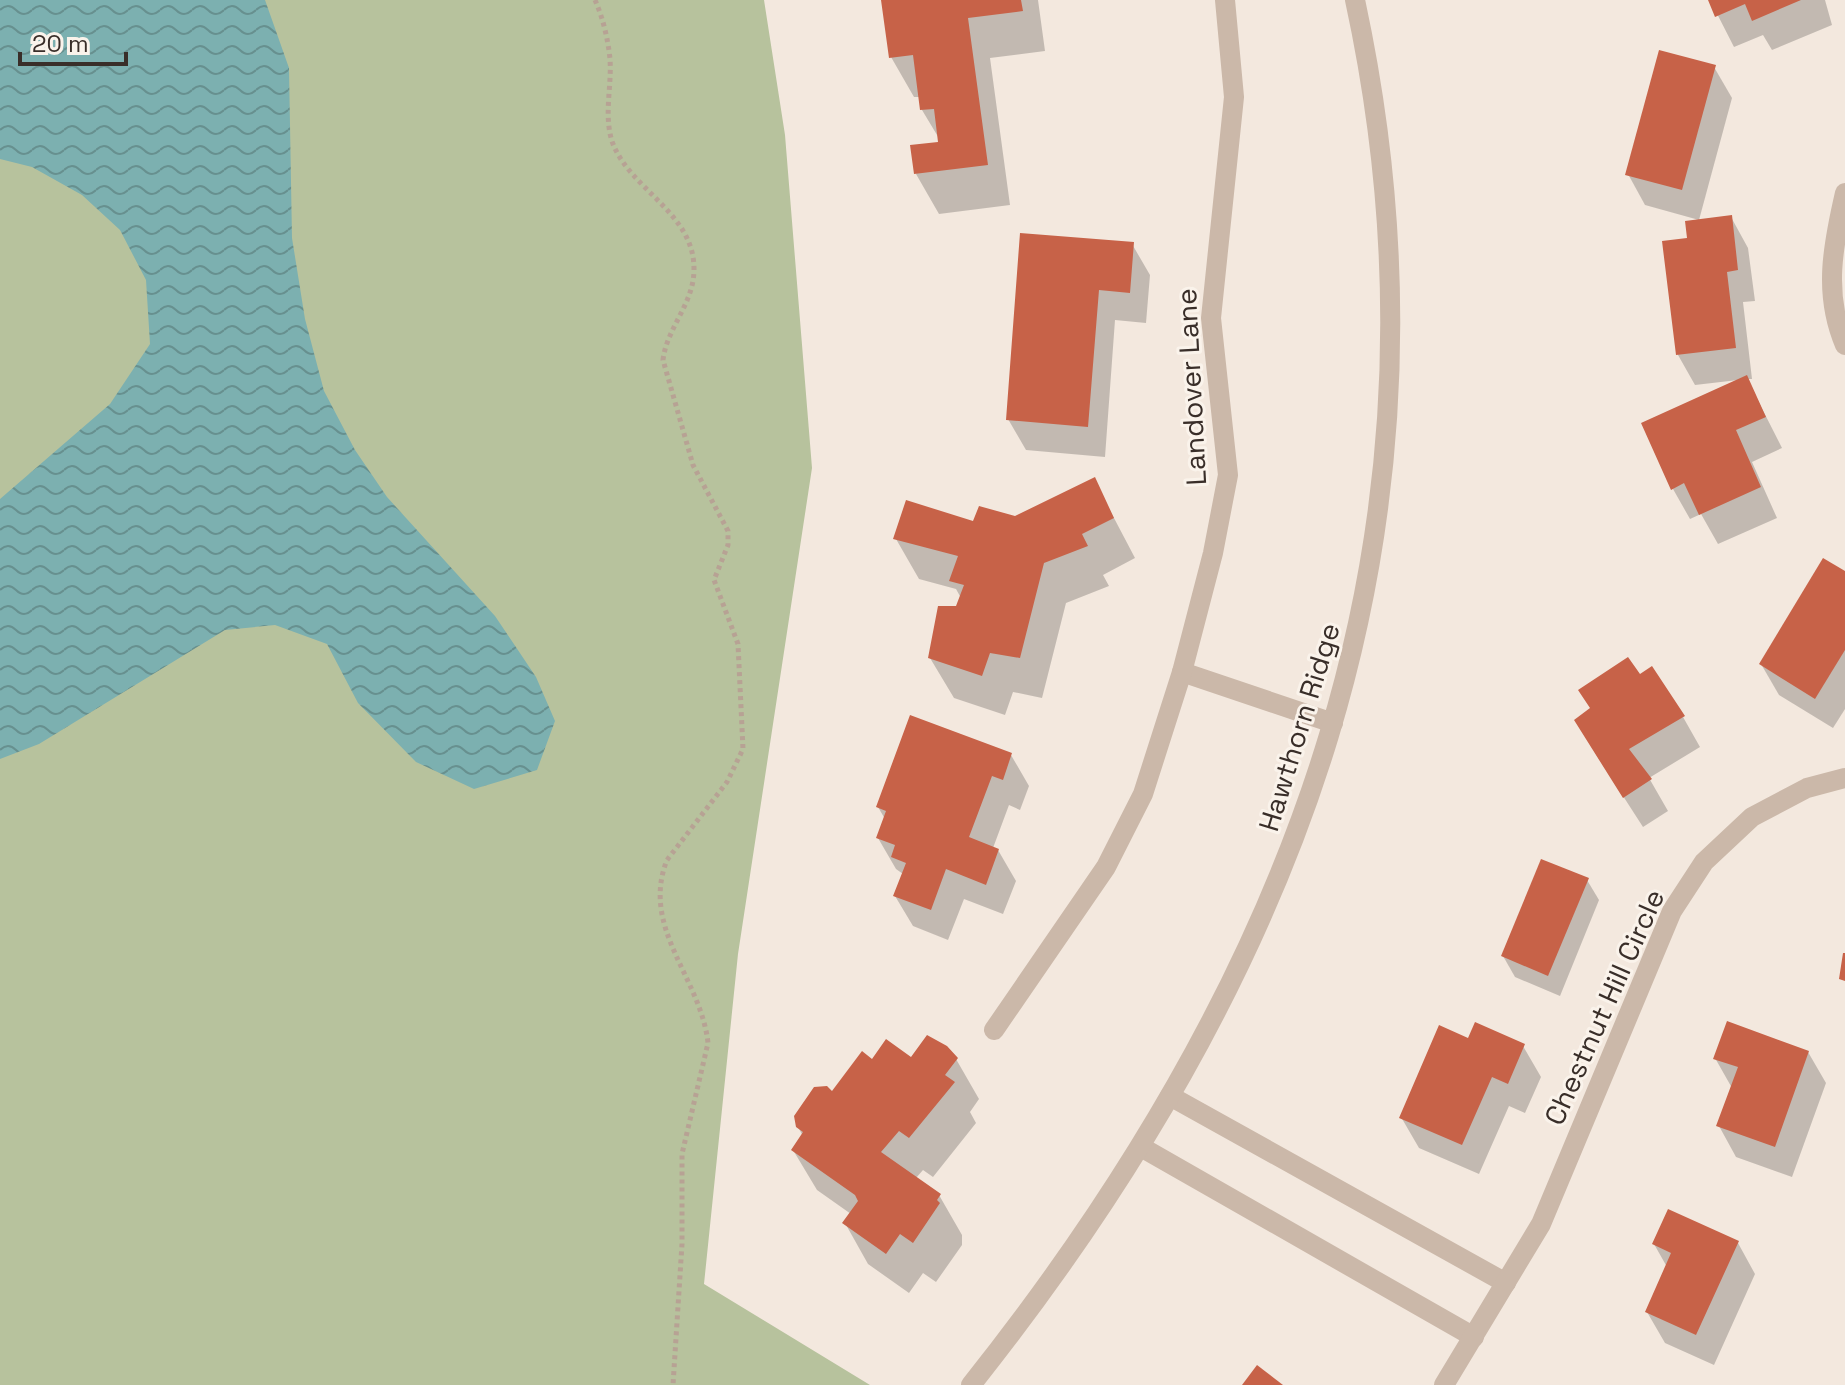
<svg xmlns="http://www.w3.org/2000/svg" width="1845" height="1385" viewBox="0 0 1845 1385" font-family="'Space Grotesk',sans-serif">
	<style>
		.grass { fill: #b7c29d }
		.water { fill: url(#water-waves) }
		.shadow { fill: #0003 }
		.building { fill: #c76248 }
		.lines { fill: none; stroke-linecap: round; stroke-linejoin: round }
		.path { stroke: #b7a294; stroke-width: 5; stroke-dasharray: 4 4; stroke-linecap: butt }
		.minor { stroke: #cbb8a9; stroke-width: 20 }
		.labels { text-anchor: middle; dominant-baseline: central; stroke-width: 6; stroke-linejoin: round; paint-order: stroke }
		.street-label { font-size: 28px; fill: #392e29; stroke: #faf3eb }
	</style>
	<defs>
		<pattern id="water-waves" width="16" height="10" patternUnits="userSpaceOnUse" patternTransform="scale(2)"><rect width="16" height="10" fill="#7cb0b0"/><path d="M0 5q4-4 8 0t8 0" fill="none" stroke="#67908f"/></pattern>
	</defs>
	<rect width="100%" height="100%" fill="#f3e8de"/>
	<path class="grass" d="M0,0H764L785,135L812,468L738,954L704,1284L870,1385H0Z"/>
	<path class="water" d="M0,0H265L289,68L292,238L305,319L324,391L355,450L387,497L495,616L536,677L555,721L537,770L474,789L416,762L358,703L327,644L275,625L225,630L39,744L0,759V499L110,404L150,344L146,280L120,230L82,195L32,167L0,159Z"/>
	<g class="shadow">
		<path d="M883,0H1038L1045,51L990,58L1010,205L939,214L916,174L940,140L922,110L921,97H914L891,57Z"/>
		<path d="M1710,0H1825L1832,25L1772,50L1763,35L1734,47Z"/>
		<path d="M1714,67L1732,98L1699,220L1645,205L1628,174Z"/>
		<path d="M1731,217L1748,248L1755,301L1743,302L1752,379H1747L1782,448L1752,462L1777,518L1718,544L1701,514L1690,519L1673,489L1738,380L1695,385L1678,355L1689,240Z"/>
		<path d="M1022,235L1132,244L1150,275L1146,323L1115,320L1105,457L1026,450L1008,419Z"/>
		<path d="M1094,480L1135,558L1103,575L1109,586L1066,603L1042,698L1013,692L1005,715L954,698L930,658L961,598L956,589L919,579L896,539L1015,518Z"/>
		<path d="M1845,574V709L1833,728L1779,695L1761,664Z"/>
		<path d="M1683,717L1700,747L1649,778L1668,811L1643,827L1594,751Z"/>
		<path d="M1011,755L1029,786L1020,810L1009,805L993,848L998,850L1016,881L1003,914L964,899L948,940L913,926L895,896L903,874L896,869L878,838L885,819L878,807Z"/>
		<path d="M1587,880L1599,900L1560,996L1515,977L1503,956Z"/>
		<path d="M1469,1040L1523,1046L1541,1077L1525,1113L1509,1106L1479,1174L1419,1148L1401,1117Z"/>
		<path d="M1808,1052L1826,1083L1792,1177L1736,1157L1719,1126L1732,1088L1715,1058Z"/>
		<path d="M956,1059L979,1099L970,1112L976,1123L933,1177L923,1170L916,1178L939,1195L962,1235V1245L936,1282L923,1273L909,1293L868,1264L845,1223L851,1214L817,1190L793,1150L803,1136L798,1127L872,1062Z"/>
		<path d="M1738,1243L1755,1274L1714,1365L1665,1343L1647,1312L1667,1267L1654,1244Z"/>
	</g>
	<g class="building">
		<path d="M881,0H1021L1023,11L968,18L988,165L914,174L910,145L938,142L934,109L920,110L913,55L889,58Z"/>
		<path d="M1708,0H1801L1752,21L1745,4L1715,17Z"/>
		<path d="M1659,50L1716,65L1682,190L1625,175Z"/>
		<path d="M1732,215L1738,270L1727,272L1736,348L1676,355L1662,241L1687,238L1685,221Z"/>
		<path d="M1020,233L1134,242L1130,293L1099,290L1088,427L1006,420Z"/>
		<path d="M1747,375L1766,417L1736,430L1761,487L1699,515L1684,483L1671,490L1641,423Z"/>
		<path d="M1095,477L1114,518L1082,534L1088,546L1044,563L1020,658L990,653L982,676L928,658L938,606H956L964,585L949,581L958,556L893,539L906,500L973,521L979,506L1015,516Z"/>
		<path d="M1823,558L1845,571V650L1815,699L1759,664Z"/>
		<path d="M1628,657L1640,674L1652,666L1685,716L1629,749L1652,779L1623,798L1574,720L1590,708L1578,690Z"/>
		<path d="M910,715L1012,753L1003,780L992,776L969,837L999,849L986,885L946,869L931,910L893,896L906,863L891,857L895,845L876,838L886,811L876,807Z"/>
		<path d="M1541,859L1589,878L1548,976L1501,956Z"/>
		<path d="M1843,953H1845V981L1839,979Z"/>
		<path d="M1727,1021L1809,1051L1775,1147L1716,1126L1738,1067L1713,1059Z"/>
		<path d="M1475,1022L1525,1044L1508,1084L1492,1077L1462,1145L1399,1118L1439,1025L1468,1038Z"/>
		<path d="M927,1035L947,1046L958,1058L945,1075L955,1082L909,1138L899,1131L881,1152L941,1194L937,1200L940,1203L913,1243L900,1234L886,1254L842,1223L858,1201L855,1195L791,1150L803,1132L796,1127L794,1116L814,1087L827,1086L832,1091L862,1051L872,1059L886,1039L911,1057Z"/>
		<path d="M1668,1209L1739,1241L1696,1335L1645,1312L1671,1253L1652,1244Z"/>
		<path d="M1257,1365L1283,1385H1242Z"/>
	</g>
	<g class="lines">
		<path class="path" d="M595,0C603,18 608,39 610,59C612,87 603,117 613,144C632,191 694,213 694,269C694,304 667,327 663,360L693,465L728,531V545L714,580L738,644L743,749L727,782L667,860C640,928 701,978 708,1043L682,1154V1244L673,1385"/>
		<g class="minor">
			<path d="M1845,193C1833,245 1823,294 1845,345"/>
			<path d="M1182,672L1333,723"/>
			<path d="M994,1030L1106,867L1143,794L1182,672L1213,553L1228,475L1211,318L1234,97L1225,0"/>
			<path d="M1170,1096L1506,1283"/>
			<path d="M1141,1147L1474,1337"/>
			<path d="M971,1385C1299,973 1469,528 1355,0"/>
			<path d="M1444,1385L1541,1224L1672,911L1704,862L1752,817L1807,788L1845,778"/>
		</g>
	</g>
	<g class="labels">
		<g class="street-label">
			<text transform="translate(1191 387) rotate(-93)">Landover Lane</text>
			<text transform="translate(1299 727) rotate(-73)">Hawthorn Ridge</text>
			<text transform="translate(1604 1007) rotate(-66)">Chestnut Hill Circle</text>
		</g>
	</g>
	<path d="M20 52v12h106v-12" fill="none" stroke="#392e29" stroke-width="4"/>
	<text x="32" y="52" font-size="24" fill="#392e29" stroke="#faf3eb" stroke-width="6" paint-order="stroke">20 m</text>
</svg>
